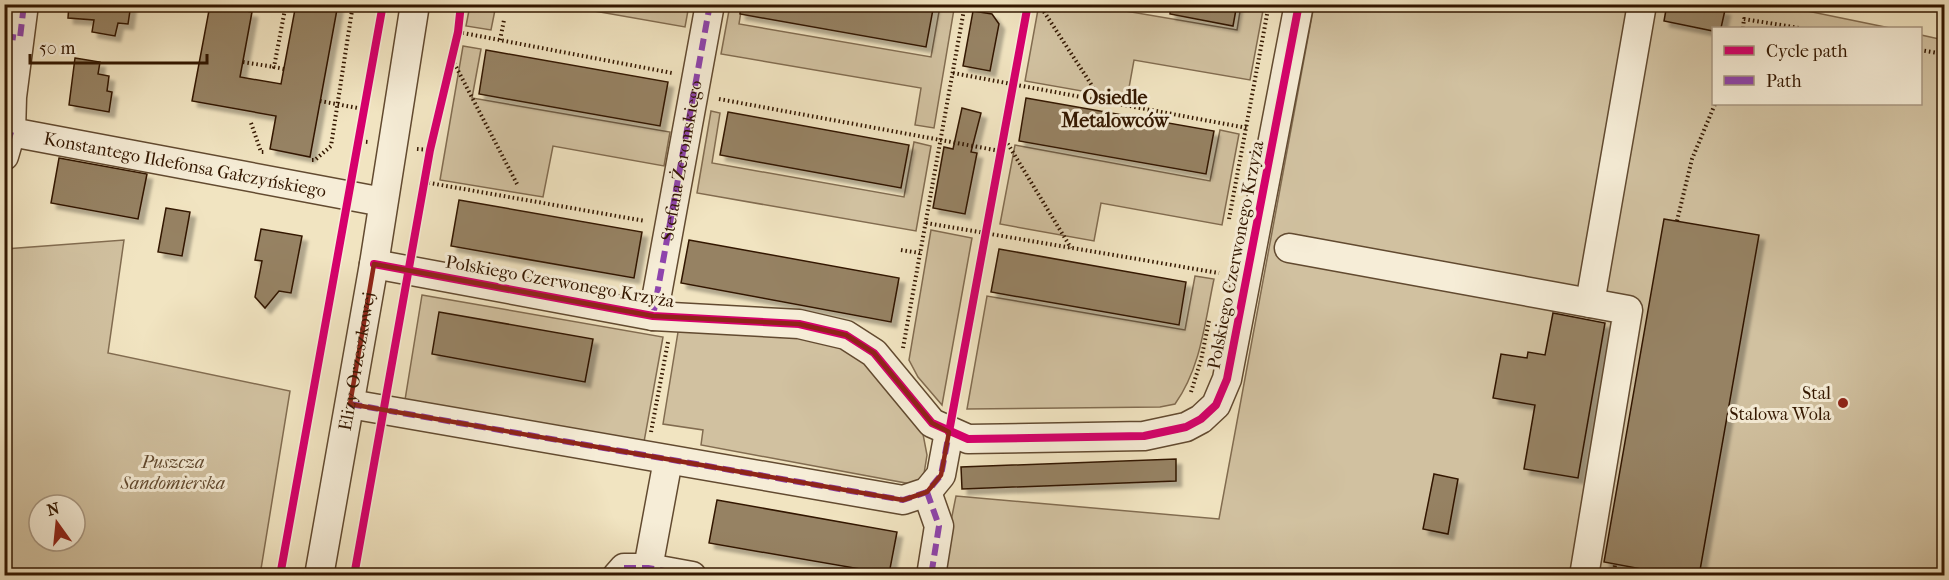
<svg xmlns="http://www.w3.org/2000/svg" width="1949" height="580" viewBox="0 0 1949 580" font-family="'IM FELL French Canon',serif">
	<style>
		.green { fill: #d1c1a0; stroke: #826c50; stroke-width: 1.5; fill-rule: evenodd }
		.building { fill: #968264; stroke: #331700; stroke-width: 1.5; filter: url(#shadow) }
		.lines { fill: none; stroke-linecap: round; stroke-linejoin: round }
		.minor-casing { stroke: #624a30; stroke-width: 31 }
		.path { stroke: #331700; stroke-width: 4; stroke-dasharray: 1.5 3; stroke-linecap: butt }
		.minor { stroke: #f6edd7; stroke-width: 28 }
		.quiet { stroke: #8e44ad; stroke-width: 6; stroke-dasharray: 12 6; stroke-linecap: butt }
		.cycleway-casing { stroke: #f6edd7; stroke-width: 11 }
		.cycleway { stroke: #d6006c; stroke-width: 8 }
		.marked { fill: none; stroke: #8f2418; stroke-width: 4.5; stroke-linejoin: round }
		.poi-dot { fill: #8f2418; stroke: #f6edd7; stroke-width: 2 }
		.labels { text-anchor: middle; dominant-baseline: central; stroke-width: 6; stroke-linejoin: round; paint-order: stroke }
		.street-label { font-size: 18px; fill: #331700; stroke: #f6edd7 }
		.poi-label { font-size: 18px; fill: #331700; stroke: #f6edd7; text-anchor: end }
		.park-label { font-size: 18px; font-style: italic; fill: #624a30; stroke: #f6edd7 }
		.neighbourhood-label { font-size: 20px; font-weight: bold; fill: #331700; stroke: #f6edd7 }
	</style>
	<defs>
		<filter id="shadow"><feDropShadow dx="5.5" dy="5.5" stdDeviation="1.5" flood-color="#0004"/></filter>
	</defs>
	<rect width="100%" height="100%" fill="#f1e4c1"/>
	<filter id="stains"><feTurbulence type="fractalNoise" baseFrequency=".00333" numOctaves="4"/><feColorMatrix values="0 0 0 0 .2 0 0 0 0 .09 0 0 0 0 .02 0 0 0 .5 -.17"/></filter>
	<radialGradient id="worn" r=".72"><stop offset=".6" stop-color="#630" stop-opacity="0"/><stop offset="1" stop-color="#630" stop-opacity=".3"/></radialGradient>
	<g class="green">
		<path d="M1039,4L1090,5L1237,30L1241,5H1264L1250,80L1134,60L1127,99L1025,81Z"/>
		<path d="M1773,4L1890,28H1714V104H1920L1921,35L1944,40V575L940,576L956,496L1219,519L1314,5Z"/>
		<path d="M470,5H496L491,30L466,26Z"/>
		<path d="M560,5L689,4V5L685,27Z"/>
		<path d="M730,5H742L739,24L931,57L940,6L954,9L934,128L915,125L921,88L721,54Z"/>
		<path d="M463,46L481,49L472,98L670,132L664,166L553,146L543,197L440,180Z"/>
		<path d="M711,111L720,113L712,163L904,197L914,142L931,146L916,231L697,193Z"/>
		<path d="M1220,130L1239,134L1222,225L1101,203L1094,241L1000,224L1015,145L1210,181Z"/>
		<path d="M931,230L972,238L942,405L918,377L909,360Z"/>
		<path d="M124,240L108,353L290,391L260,575H5V249ZM39,505H75V541H39Z"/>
		<path d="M1195,276L1214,279C1205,321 1201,368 1175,404L1160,407L967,409L987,296L1185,330Z"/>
		<path d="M422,295L663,337L644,442L405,400Z"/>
		<path d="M679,326L803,335L840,347L875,368L923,434L927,455L922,486L701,445L703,430L663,424Z"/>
	</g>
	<g class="building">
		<path d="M69,4H131L128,24L118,23L115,36L92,32L94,20L68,18Z"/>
		<path d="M296,4H338L310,157L270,149L276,116L192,101L210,5L252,12L240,77L281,84Z"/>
		<path d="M741,4H934L926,47L740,14Z"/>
		<path d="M1171,4H1237L1233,26L1170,14Z"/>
		<path d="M1667,4H1698L1725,10L1721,28H1713V31L1664,21Z"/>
		<path d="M973,11L992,14L999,24L990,71L963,66Z"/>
		<path d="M486,50L668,82L660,126L479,94Z"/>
		<path d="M75,58L100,62L98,74L109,76L107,91L112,92L109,112L69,105Z"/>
		<path d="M1026,98L1214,131L1206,174L1019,141Z"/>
		<path d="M962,108L981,113L971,152L977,153L965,214L933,208L944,147L953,149Z"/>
		<path d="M728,112L909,145L901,188L720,155Z"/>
		<path d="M59,158L147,174L138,219L51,203Z"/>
		<path d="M459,200L642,232L634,278L451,246Z"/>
		<path d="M166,208L190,212L182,256L158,252Z"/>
		<path d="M1664,219L1759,235L1699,576H1679L1604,562Z"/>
		<path d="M261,229L302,236L291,293L279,291L265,308L255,297L262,261L255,260Z"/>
		<path d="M689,240L899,278L891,322L681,283Z"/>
		<path d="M999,249L1186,282L1179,325L991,292Z"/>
		<path d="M439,312L593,339L585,382L432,354Z"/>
		<path d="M1553,313L1605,323L1578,478L1524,469L1535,405L1493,398L1501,354L1527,358L1528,352L1545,355Z"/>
		<path d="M1176,459V481L962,489L961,467Z"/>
		<path d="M1434,474L1458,479L1448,534L1423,529Z"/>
		<path d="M717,500L897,532L889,574L709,543Z"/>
	</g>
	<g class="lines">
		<g class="minor-casing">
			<g id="minor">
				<path id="s1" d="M11,132L383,202"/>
				<path d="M4,156L11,132L12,97L24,4"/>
				<path d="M1289,248L1590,303L1642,4"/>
				<path d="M374,264L653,316L799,324L846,335L874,353L932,423L968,439L1144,436L1186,427L1201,419L1216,405L1227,379L1299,4"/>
				<path id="s2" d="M653,316L710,4"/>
				<path d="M350,404L903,500L927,492L941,475L949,432"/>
				<path d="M927,492L939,526L931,576"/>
				<path d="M648,568L668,460"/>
				<path id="s3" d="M319,576L374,264L415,4"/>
				<path d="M617,576L624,568H648L692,576"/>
				<path d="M1584,576L1628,310L1590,303"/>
			</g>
		</g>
		<g class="path">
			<path d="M990,4L1027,11"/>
			<path d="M1039,4L1102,101"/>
			<path d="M1743,28L1744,19L1799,28"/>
			<path d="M458,32L672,73"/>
			<path d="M500,40L504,20"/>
			<path d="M1920,50L1944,54"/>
			<path d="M452,59L517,184"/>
			<path d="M243,62L274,67"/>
			<path d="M284,69L274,67L286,4"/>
			<path d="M953,73L1247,128"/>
			<path d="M719,99L1000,151"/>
			<path d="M320,101L363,109"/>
			<path d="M251,123L261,152H264"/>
			<path d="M1003,136L1071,248"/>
			<path d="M357,141L368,142"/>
			<path d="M417,149L430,150"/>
			<path d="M312,160H315L331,146L353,4"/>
			<path d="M424,182L645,221"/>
			<path d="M1229,219L1269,4"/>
			<path d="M1677,221L1692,159L1715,104"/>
			<path d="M926,223L1219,273"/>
			<path d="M901,250L920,253"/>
			<path d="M903,348L965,4"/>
			<path d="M1191,392L1201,360L1209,321"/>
			<path d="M651,432L668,342"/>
			<path d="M1614,576L1615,564"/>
		</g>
		<use href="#minor" class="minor"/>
		<g class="quiet">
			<path d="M4,36L20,38L24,4"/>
			<path d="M4,156L11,132"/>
			<path d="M653,316L710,4"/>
			<path d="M350,404L903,500L927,492L941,475L950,428"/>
			<path d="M927,492L939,526L931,576"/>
			<path d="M624,568H648L692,576"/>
		</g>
		<g class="cycleway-casing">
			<g id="cycleway">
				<path d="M374,264L653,316L799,324L846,335L874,353L932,423L968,439L1144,436L1186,427L1201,419L1216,405L1227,379L1299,4"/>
				<path d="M949,432L1028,4"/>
				<path d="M280,576L383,4"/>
				<path d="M354,576L430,150L458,32L461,4"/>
			</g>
		</g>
		<use href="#cycleway" class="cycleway"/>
	</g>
	<path class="marked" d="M374,264L653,316L799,324L846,335L874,353L932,423L949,432L941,475L927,492L903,500L350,404Z"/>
	<circle class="poi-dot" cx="1843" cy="403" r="6"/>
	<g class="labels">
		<g class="street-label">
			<text stroke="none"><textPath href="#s2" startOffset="158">Stefana Żeromskiego</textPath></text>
			<text stroke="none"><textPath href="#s1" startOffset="177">Konstantego Ildefonsa Gałczyńskiego</textPath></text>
			<text transform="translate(1236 255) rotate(-79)">Polskiego Czerwonego Krzyża</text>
			<text transform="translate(560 282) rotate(10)">Polskiego Czerwonego Krzyża</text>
			<text stroke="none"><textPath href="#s3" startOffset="218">Elizy Orzeszkowej</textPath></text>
		</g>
		<g class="poi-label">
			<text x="1831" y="393">Stal<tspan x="1831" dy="21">Stalowa Wola</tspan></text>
		</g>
		<g class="park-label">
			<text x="173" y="462">Puszcza<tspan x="173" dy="21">Sandomierska</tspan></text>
		</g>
		<g class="neighbourhood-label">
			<text x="1115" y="97">Osiedle<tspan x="1115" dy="23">Metalowców</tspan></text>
		</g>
	</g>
	<rect width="1949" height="580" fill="none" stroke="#f1e4c1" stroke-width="24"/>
	<rect x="6" y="6" width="1937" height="568" fill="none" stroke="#331700" stroke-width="3"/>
	<rect x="12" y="12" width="1925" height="556" fill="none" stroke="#331700" stroke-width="1.5"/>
	<rect x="1712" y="27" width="210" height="78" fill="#f6edd7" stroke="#a89781" stroke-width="1.5"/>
	<rect x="1724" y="46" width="30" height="9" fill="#d6006c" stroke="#a89781" stroke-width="1.5"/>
	<text x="1766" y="57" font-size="18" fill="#331700">Cycle path</text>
	<rect x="1724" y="76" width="30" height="9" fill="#8e44ad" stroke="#a89781" stroke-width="1.5"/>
	<text x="1766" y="87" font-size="18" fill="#331700">Path</text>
	<g transform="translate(57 523) rotate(345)"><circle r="28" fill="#f6edd7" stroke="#a89781" stroke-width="1.5"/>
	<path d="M0-4.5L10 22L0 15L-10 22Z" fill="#8f2418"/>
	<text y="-9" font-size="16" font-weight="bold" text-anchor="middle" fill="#331700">N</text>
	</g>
	<path d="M30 54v9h177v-9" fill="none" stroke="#331700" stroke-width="3"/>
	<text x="39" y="54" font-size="18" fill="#331700" stroke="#f6edd7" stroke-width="4.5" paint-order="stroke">50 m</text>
	<rect width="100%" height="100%" filter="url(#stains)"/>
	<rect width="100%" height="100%" fill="url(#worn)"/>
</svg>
